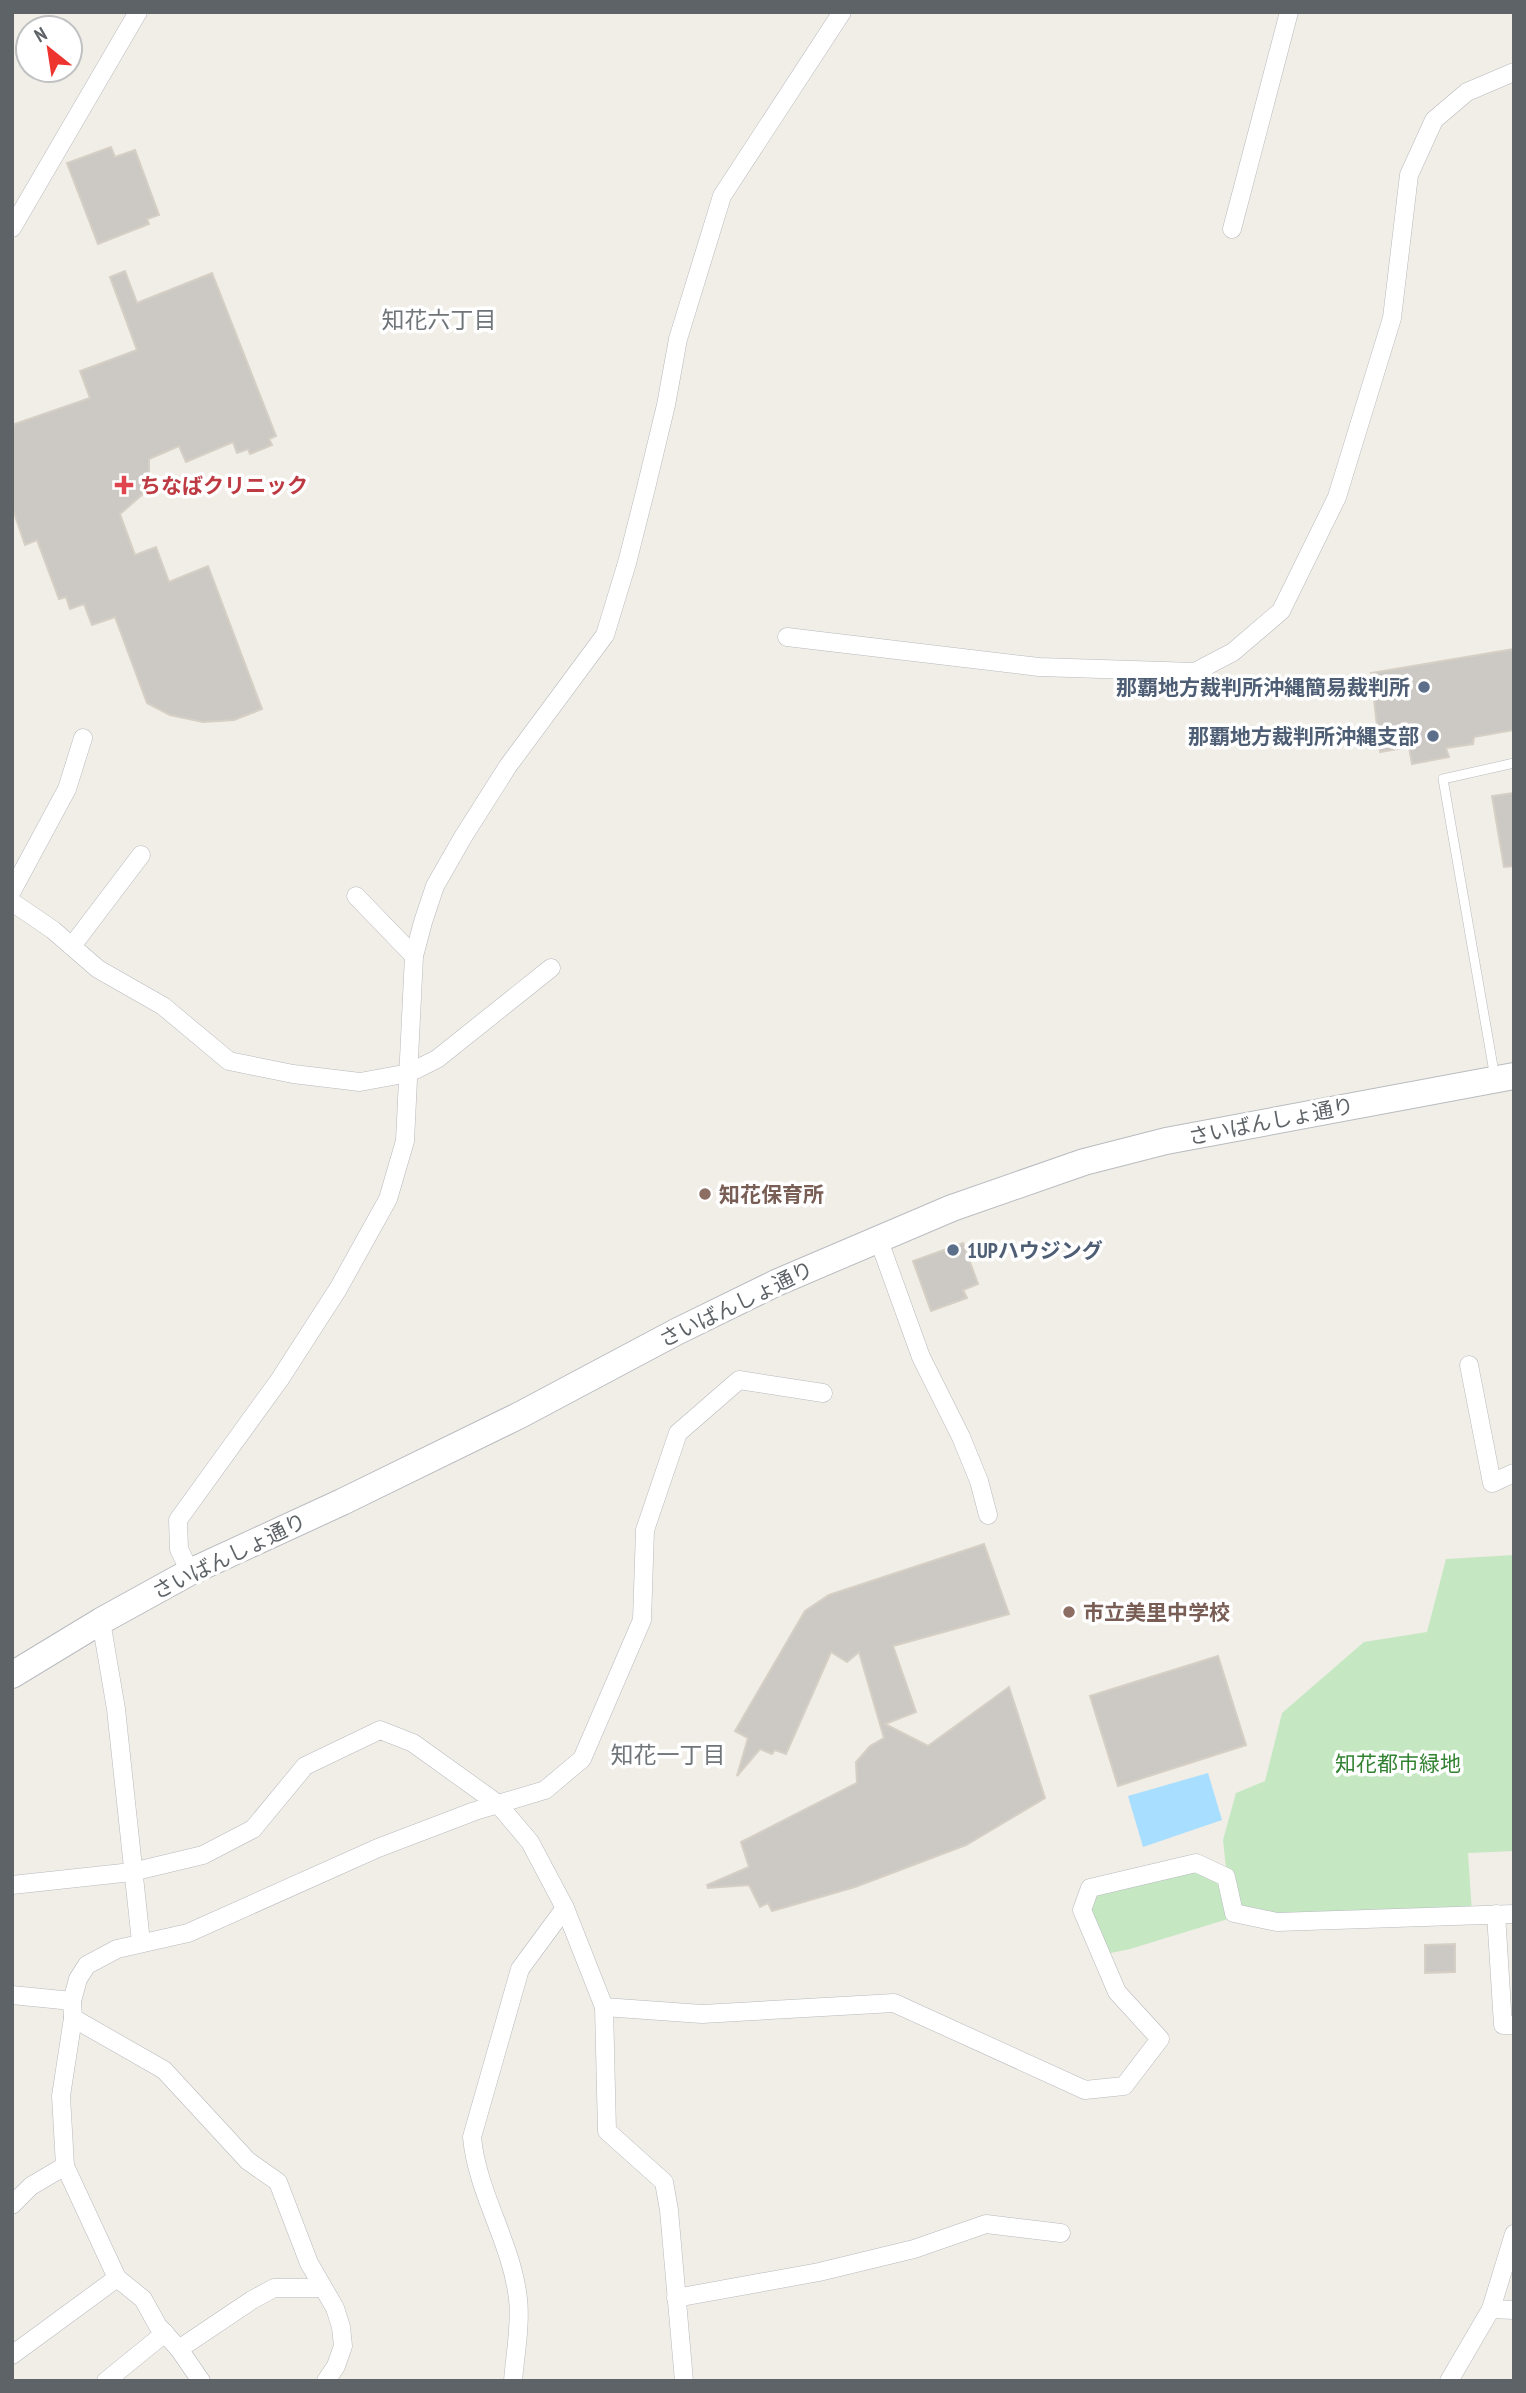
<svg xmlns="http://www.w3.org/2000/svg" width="1526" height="2393" viewBox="0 0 1526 2393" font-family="'PT Sans Narrow','Noto Sans JP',sans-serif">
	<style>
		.green { fill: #c5e8c3 }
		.water { fill: #a8deff }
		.building { fill: #ccc9c4; stroke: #d6cfc5; stroke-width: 2 }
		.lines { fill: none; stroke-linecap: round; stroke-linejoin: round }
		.lane-casing { stroke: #b7b9bd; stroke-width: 10 }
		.street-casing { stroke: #b7b9bd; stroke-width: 19 }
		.secondary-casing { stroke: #b8bcc0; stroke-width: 28 }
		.lane { stroke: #fff; stroke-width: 9 }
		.street { stroke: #fff; stroke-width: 18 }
		.secondary { stroke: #fff; stroke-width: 26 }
		.health-dot { fill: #e0444e; stroke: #fff; stroke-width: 2.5 }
		.service-dot { fill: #5c6f8a; stroke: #fff; stroke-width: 2.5 }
		.education-dot { fill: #8d6e63; stroke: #fff; stroke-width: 2.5 }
		.labels { text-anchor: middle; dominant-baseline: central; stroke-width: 7; stroke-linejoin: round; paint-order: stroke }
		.health-label { font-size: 21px; font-weight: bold; fill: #be3a42; stroke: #fff; text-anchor: start }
		.service-label { font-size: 21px; font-weight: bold; fill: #4e5e75; stroke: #fff; text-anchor: end }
		.street-label { font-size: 21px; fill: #5e6367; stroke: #fff }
		.education-label { font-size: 21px; font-weight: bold; fill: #785e54; stroke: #fff; text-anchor: start }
		.park-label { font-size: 21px; fill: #328232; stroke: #fff }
		.neighbourhood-label { font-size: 23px; fill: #6f7579; stroke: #fff }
	</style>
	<rect width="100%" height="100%" fill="#f1eee7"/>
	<g class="green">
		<path d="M1514,1555V1851L1468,1853L1472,1913L1243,1917L1227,1877L1223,1840L1236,1793L1265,1781L1282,1713L1364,1642L1427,1632L1446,1559Z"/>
		<path d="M1196,1863L1226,1877L1241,1915L1130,1949L1101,1955L1082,1910L1090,1888Z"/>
	</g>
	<path class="water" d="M1208,1773L1222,1820L1143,1847L1128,1796Z"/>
	<g class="building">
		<path d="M111,147L115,157L135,150L159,215L147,219L149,224L98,244L67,163Z"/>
		<path d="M125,271L137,303L212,273L276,436L269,439L272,445L250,454L248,449L237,453L233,442L186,462L179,446L149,459V478L142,495L120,514L135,555L156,547L169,582L208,566L262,709L234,720L203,722L170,715L147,703L115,617L92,625L84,604L70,609L66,597L59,599L37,540L25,545L12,507V425L90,398L80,371L137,350L110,277Z"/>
		<path d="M1514,649V730L1474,737L1473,744L1446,748L1449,757L1412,764L1409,747L1380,752L1371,673Z"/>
		<path d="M1514,793V866L1504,867L1492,796Z"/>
		<path d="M963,1243L978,1284L963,1290L967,1298L931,1311L913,1261Z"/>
		<path d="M984,1544L1009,1614L893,1646L916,1712L885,1724L928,1746L1009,1687L1045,1798L966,1845L855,1887L772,1911L768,1903L760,1907L749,1885L708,1888L707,1885L749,1867L741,1842L857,1783L856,1762L870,1746L884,1738L859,1652L847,1662L831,1652L786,1754L775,1750L772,1754L760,1749L737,1776L748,1738L735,1731L805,1611L829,1595Z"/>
		<path d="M1218,1656L1246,1745L1118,1786L1090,1696Z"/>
		<path d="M1455,1944V1972L1425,1973V1945Z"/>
	</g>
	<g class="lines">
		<g class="lane-casing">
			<path id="lane" d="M1495,1078L1443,779L1514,763"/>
		</g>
		<g class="street-casing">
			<g id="street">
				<path d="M12,228L138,12"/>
				<path d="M1232,229L1289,12"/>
				<path d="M787,637L1039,667L1195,672L1233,652L1281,611L1337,497L1392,318L1409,175L1434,120L1467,92L1514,72"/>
				<path d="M12,891L67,789L83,738"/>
				<path d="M356,896L414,956"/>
				<path d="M12,902L53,930L98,969L163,1006L229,1061L293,1074L360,1082L409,1073L437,1059L551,968"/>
				<path d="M72,946L141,855"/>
				<path d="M878,1238L921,1357L961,1437L979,1481L988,1515"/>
				<path d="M1469,1365L1492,1483L1514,1473"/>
				<path d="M190,1572L179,1549L178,1520L280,1379L338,1289L388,1199L405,1141L414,956L423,922L435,886L463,837L508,766L605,635L627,563L646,488L666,405L678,339L722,196L842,12"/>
				<path d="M101,1621L116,1709L141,1942"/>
				<path d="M12,1885L132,1872L203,1855L253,1829L305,1766L380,1730L413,1743L498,1804L530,1842L565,1908L604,2007L702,2014L894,2003L1085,2090L1124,2086L1160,2039L1117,1992L1082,1910L1090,1888L1196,1863L1226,1877L1234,1913L1277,1922L1514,1914"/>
				<path d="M1496,1914L1503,2025H1514"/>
				<path d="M12,1995L72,2001"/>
				<path d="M604,2007L607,2131L664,2182L669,2210L684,2381"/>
				<path d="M73,2018L164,2070L248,2161L278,2182L309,2263L335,2308L341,2327L343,2346L336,2366L326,2381"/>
				<path d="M12,2205L31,2186L65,2166"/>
				<path d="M676,2298L819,2272L914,2249L986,2224L1061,2233"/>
				<path d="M1491,2309L1514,2310"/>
				<path d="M179,2349L252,2300L274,2288H322"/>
				<path d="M12,2355L117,2278"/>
				<path d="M106,2381L165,2333"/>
				<path d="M201,2381L179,2349L158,2326L143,2299L117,2278L65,2166L61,2096L73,2018L72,2001L78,1979L87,1965L117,1949L188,1933L378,1848L475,1811L545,1790L582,1759L642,1620L645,1530L678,1433L739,1380L823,1393"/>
				<path d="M513,2381C515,2356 521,2324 518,2299C512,2243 477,2193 472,2137L520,1969L565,1908"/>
				<path d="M1449,2381L1491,2309L1514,2234"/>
			</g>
		</g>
		<g class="secondary-casing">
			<path id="secondary" d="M12,1675L101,1621L190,1572L342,1502L520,1415L676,1332L776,1283L952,1208L1084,1162L1166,1141L1514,1076"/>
		</g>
		<use href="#lane" class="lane"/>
		<use href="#street" class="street"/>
		<use href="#secondary" class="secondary"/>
	</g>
	<path class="health-dot" d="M120.5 474.5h7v7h7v7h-7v7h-7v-7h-7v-7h7z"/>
	<g class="service-dot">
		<circle cx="1424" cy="687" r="7"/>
		<circle cx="1433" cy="736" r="7"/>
		<circle cx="953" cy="1250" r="7"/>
	</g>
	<g class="education-dot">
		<circle cx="705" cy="1194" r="7"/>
		<circle cx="1069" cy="1612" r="7"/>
	</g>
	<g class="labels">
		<g class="health-label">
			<text x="140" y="485">ちなばクリニック</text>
		</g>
		<g class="service-label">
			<text x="1410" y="687">那覇地方裁判所沖縄簡易裁判所</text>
			<text x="1419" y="736">那覇地方裁判所沖縄支部</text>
			<text x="967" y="1250" text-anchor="start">1UPハウジング</text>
		</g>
		<g class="street-label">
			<text transform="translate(1271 1121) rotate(-11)">さいばんしょ通り</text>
			<text transform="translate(736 1304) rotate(-26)">さいばんしょ通り</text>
			<text transform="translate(229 1556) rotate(-26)">さいばんしょ通り</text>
		</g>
		<g class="education-label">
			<text x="719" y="1194">知花保育所</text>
			<text x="1083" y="1612">市立美里中学校</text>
		</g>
		<g class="park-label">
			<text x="1398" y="1763">知花都市緑地</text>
		</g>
		<g class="neighbourhood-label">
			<text x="439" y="319">知花六丁目</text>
			<text x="668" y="1754">知花一丁目</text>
		</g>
	</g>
	<rect width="1526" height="2393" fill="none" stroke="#5e6367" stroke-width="28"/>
	<g transform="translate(49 49) rotate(330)"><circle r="33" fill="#ffffff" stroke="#bfc1c2" stroke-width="2"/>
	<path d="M0-5L12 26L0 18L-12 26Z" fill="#ee342f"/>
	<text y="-10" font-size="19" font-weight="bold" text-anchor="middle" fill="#5e6367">N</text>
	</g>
</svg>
